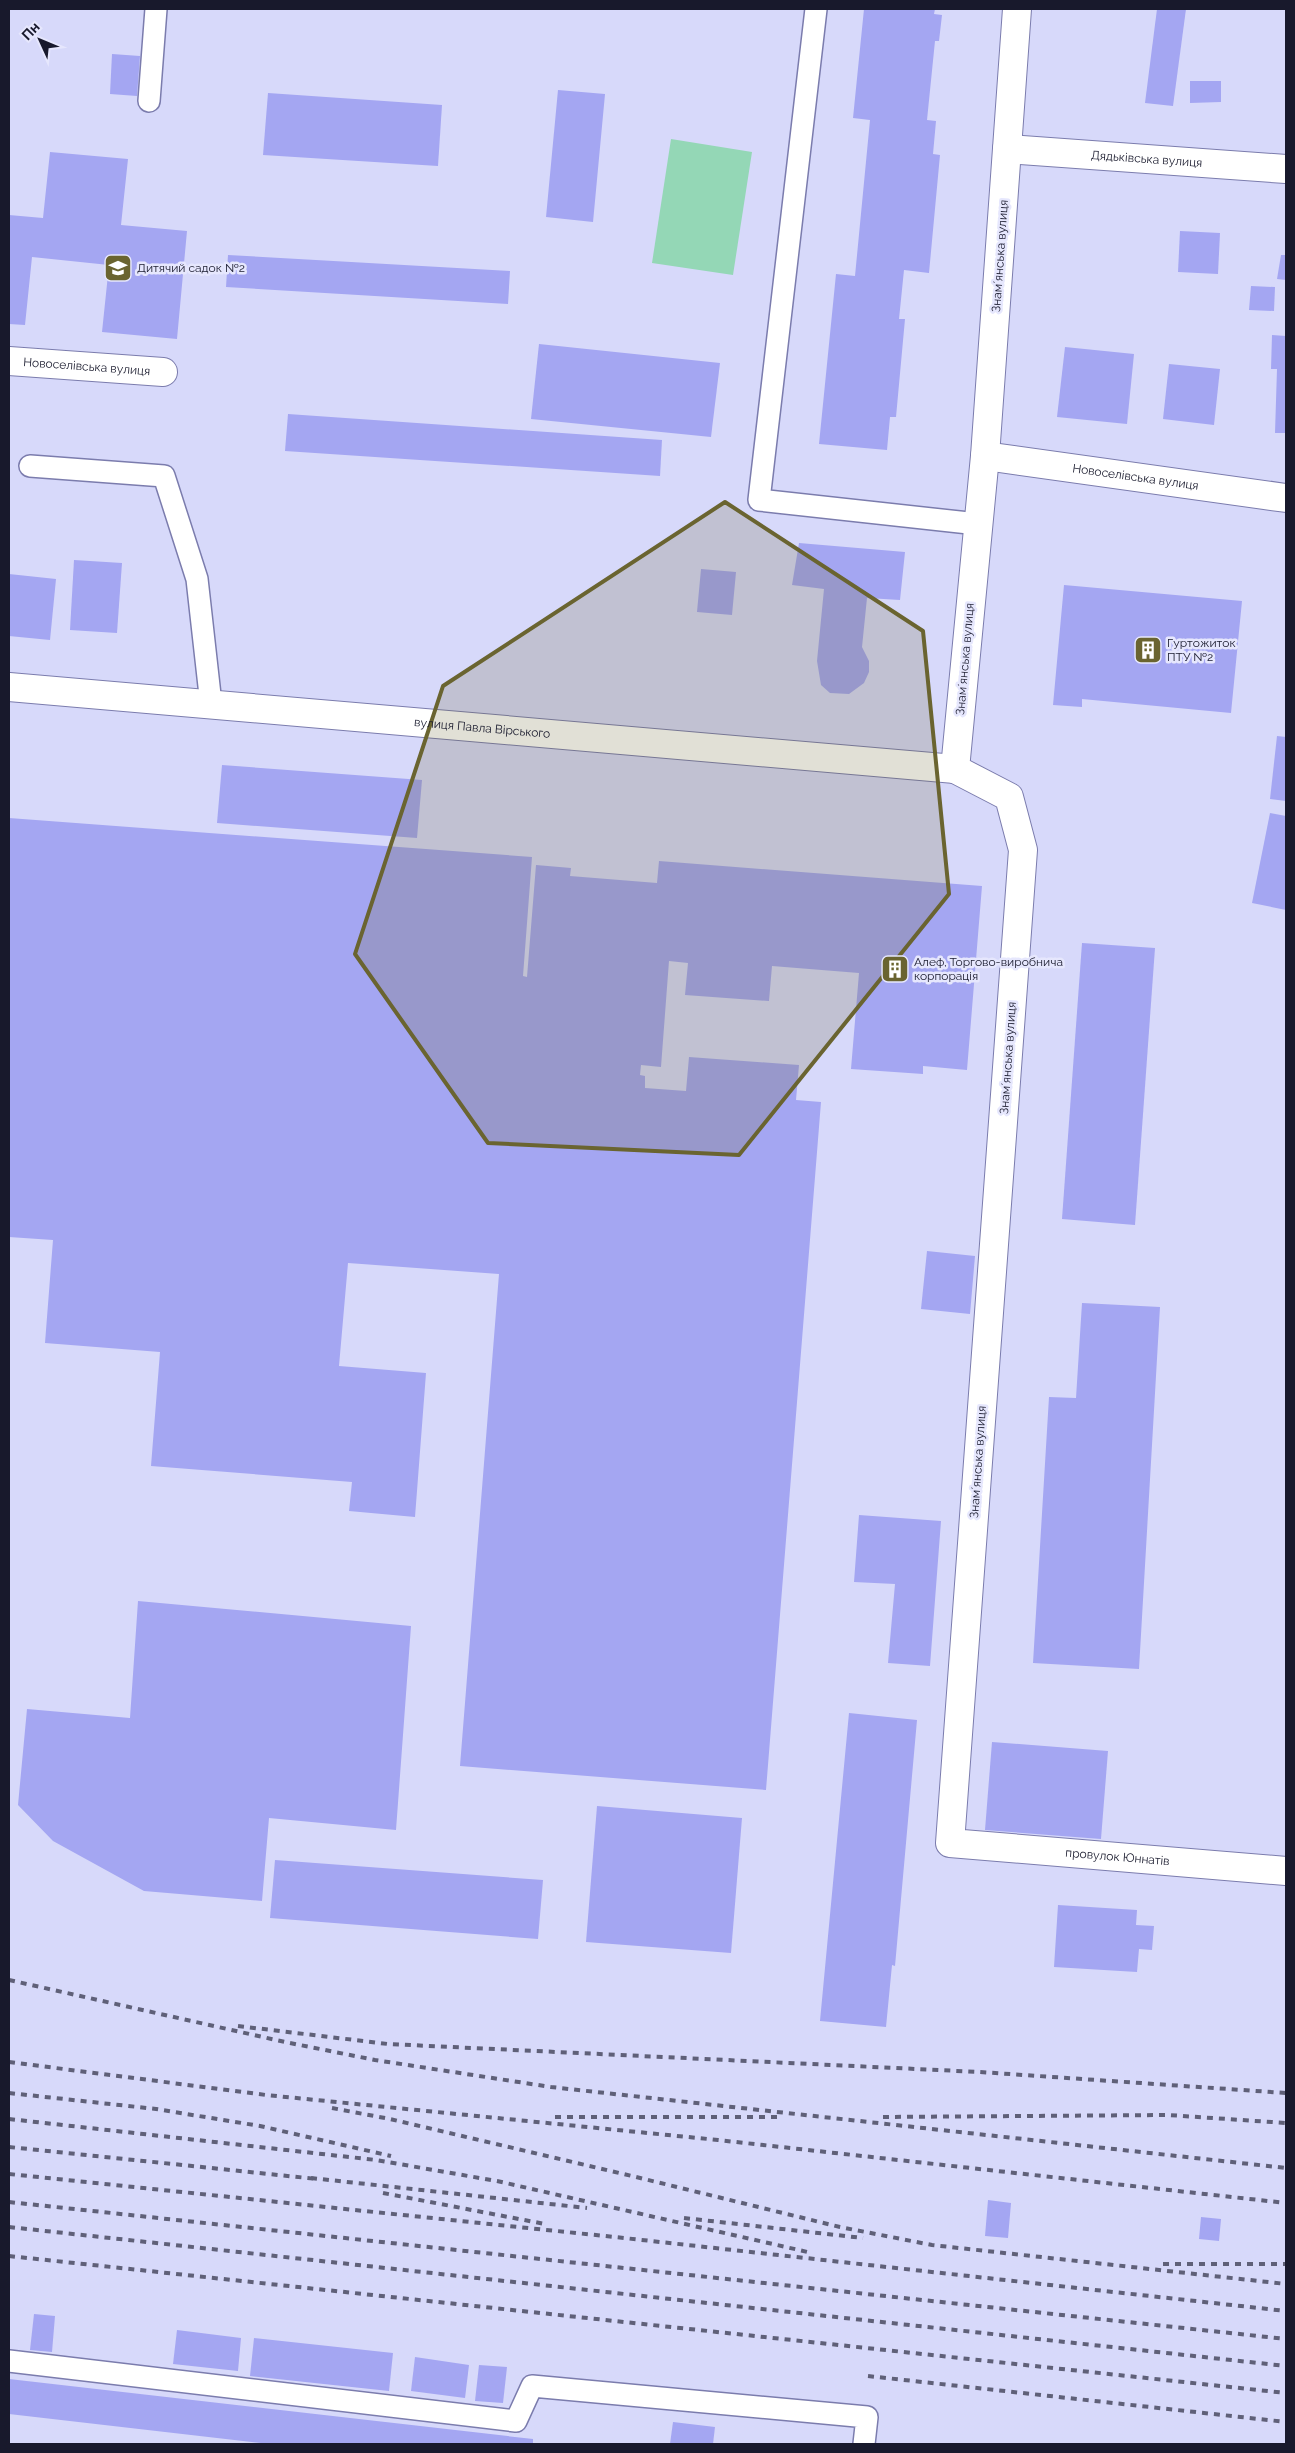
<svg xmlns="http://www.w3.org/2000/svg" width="1295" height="2453" viewBox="0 0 1295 2453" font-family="Raleway,sans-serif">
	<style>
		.green { fill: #94d7b6 }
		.building { fill: #a4a6f2 }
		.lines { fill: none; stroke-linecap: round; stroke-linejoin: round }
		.lane-casing { stroke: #7b7cad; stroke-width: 24 }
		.street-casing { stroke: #7b7cad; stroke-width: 30 }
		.lane { stroke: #fff; stroke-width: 21 }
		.street { stroke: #fff; stroke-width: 28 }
		.rail { stroke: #5f6078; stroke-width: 4; stroke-dasharray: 6 6; stroke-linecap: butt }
		.marked { fill: #6a6430; fill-opacity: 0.2; stroke: #6a6430; stroke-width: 4; stroke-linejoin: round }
		.labels { text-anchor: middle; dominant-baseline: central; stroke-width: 5; stroke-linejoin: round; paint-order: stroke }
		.street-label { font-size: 12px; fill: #18192c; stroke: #e6e7fd }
		.poi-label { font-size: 12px; fill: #18192c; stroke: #e6e7fd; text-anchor: start }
	</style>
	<rect width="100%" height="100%" fill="#d7d9fa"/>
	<path class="green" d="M671,139L752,152L733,275L652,263Z"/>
	<g class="building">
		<path d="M864,9H935L934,14L942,15L939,41H935L927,120L936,121L933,154L940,155L929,273L904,270L899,319H905L896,417H890L887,450L819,444L836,274L855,276L870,120L853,118Z"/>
		<path d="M1157,9H1186L1173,106L1145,103Z"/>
		<path d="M112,54L140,56L137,96L110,94Z"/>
		<path d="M1190,81H1221V102L1190,103Z"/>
		<path d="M558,90L605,94L593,222L546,217Z"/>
		<path d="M268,93L442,105L438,166L263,155Z"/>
		<path d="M50,152L128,159L121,225L187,231L177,339L102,332L109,265L32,257L25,325L9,324V215L43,218Z"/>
		<path d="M1180,231L1220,233L1218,274L1178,272Z"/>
		<path d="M228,255L510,271L508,304L226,287Z"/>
		<path d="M1281,255H1286V280L1277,279Z"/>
		<path d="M1251,286L1275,287L1274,311L1249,310Z"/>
		<path d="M1272,335L1286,336V433H1275L1277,369H1271Z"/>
		<path d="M539,344L720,363L711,437L531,419Z"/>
		<path d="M1065,347L1134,354L1127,424L1057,417Z"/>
		<path d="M1169,364L1220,369L1214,425L1163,419Z"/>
		<path d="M288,414L662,440L660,476L285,451Z"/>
		<path d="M799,543L905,552L900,600L867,598L862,647L869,661V672L864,683L849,694L830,693L821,685L817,661L824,589L792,585Z"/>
		<path d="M74,560L122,563L117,633L70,630Z"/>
		<path d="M701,569L736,572L732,615L697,612Z"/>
		<path d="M9,574L56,579L50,640L9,636Z"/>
		<path d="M1064,585L1242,601L1231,713L1082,699V707L1053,705Z"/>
		<path d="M1277,736L1286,737V801L1270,799Z"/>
		<path d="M222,765L422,780L417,838L217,823Z"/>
		<path d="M1270,813L1286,816V910L1252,903Z"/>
		<path d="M9,818L532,857L523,976L527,977L536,865L571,868L570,876L657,883L659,861L982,886L967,1070L923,1066V1074L851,1069L859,973L772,966L769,1001L685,995L688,963L669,961L661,1067L641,1065L640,1075L645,1076V1088L686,1091L689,1057L799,1065L796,1100L821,1102L766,1790L460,1766L499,1274L348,1263L339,1366L426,1373L415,1517L349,1511L352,1482L151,1466L160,1352L45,1343L53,1240L9,1237Z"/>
		<path d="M1082,943L1155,948L1135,1225L1062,1219Z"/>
		<path d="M927,1251L975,1256L970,1314L921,1309Z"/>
		<path d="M1082,1303L1160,1307L1139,1669L1033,1663L1049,1397L1076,1398Z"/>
		<path d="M859,1515L941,1521L930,1666L888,1663L895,1584L854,1582Z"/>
		<path d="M138,1601L411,1626L396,1830L269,1818L262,1901L144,1891L53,1841L18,1805L27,1709L130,1718Z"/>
		<path d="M849,1713L917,1720L895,1966L892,1965L886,2027L820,2021Z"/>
		<path d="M992,1742L1108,1751L1101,1839L985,1830Z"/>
		<path d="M597,1806L742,1818L731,1953L586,1942Z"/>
		<path d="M275,1860L543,1880L538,1939L270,1918Z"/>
		<path d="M1058,1905L1137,1910L1136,1925L1154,1926L1152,1950L1139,1949L1137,1972L1054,1967Z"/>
		<path d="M988,2200L1011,2203L1008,2238L985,2236Z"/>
		<path d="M1201,2217L1221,2219L1219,2241L1199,2239Z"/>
		<path d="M34,2314L55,2316L52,2352L30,2350Z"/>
		<path d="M177,2330L241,2338L238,2371L173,2364Z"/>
		<path d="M254,2338L393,2353L389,2391L250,2376Z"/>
		<path d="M415,2357L469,2365L465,2398L411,2391Z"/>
		<path d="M479,2365L507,2367L503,2403L475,2401Z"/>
		<path d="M9,2379L533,2439V2444H270L9,2414Z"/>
		<path d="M673,2422L715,2427L713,2444H670Z"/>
	</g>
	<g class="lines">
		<g class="lane-casing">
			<g id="lane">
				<path d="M816,9L759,500L978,524"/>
				<path d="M149,101L156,9"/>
				<path d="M30,466L164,476L197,579L211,704"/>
				<path d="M9,2361L516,2421L532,2386L867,2417L864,2444"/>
			</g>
		</g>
		<g class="street-casing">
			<g id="street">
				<path id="s1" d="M1017,9L985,456L955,769L1009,797L1023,850L950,1843L1286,1871"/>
				<path id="s2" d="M1007,149L1286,169"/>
				<path id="s3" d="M9,361L163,372"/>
				<path id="s4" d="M985,456L1286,498"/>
				<path id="s5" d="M9,687L955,769"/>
			</g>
		</g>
		<use href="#lane" class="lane"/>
		<use href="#street" class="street"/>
		<g class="rail">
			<path d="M9,1980L285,2042L375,2060L551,2087L1286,2168"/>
			<path d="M238,2026L388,2044L980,2072L1286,2093"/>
			<path d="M9,2062L266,2095L718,2140L1286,2203"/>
			<path d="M9,2093L156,2109L260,2126L391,2156"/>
			<path d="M332,2108L390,2119L632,2176L840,2227L932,2245L1286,2284"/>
			<path d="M555,2117H778"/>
			<path d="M883,2117L1168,2115L1286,2123"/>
			<path d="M9,2119L376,2160L497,2181L812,2253"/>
			<path d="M9,2147L317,2179"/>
			<path d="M9,2174L624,2238L1286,2311"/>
			<path d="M311,2178L587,2208"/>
			<path d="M383,2193L545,2224"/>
			<path d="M9,2202L1286,2339"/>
			<path d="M684,2218L863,2238"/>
			<path d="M9,2227L1286,2366"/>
			<path d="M9,2256L1286,2393"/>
			<path d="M1163,2264H1286"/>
			<path d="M868,2376L1286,2422"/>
		</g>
	</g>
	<path class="marked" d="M725,502L923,631L949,894L739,1155L488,1143L355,954L443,686Z"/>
	<defs>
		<g id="school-square" transform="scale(1.4375)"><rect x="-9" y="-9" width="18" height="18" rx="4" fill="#6a6430" stroke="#e6e7fd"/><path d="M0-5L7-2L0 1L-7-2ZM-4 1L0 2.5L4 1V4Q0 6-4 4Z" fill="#fff"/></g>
		<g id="building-square" transform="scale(1.4375)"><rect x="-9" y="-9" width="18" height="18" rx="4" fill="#6a6430" stroke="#e6e7fd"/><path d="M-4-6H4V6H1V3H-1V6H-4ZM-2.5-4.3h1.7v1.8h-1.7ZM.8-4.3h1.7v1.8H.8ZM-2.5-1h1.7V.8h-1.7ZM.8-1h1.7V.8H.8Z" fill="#fff"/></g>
	</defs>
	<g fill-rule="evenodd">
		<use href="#school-square" x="118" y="268"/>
		<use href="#building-square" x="1148" y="650"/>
		<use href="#building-square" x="895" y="969"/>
	</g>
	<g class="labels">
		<g class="street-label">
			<text stroke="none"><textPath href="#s2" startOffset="140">Дядьківська вулиця</textPath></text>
			<text transform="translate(1000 256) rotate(-86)">Знамʼянська вулиця</text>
			<text stroke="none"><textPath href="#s3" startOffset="78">Новоселівська вулиця</textPath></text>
			<text stroke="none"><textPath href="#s4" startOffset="152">Новоселівська вулиця</textPath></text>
			<text transform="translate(965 659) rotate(-85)">Знамʼянська вулиця</text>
			<text stroke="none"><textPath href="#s5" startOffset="475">вулиця Павла Вірського</textPath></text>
			<text transform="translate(1008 1058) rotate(-86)">Знамʼянська вулиця</text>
			<text transform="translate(978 1462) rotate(-86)">Знамʼянська вулиця</text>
			<text stroke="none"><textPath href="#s1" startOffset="2042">провулок Юннатів</textPath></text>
		</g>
		<g class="poi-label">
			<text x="137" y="268">Дитячий садок №2</text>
			<text x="1167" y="643">Гуртожиток<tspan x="1167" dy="14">ПТУ №2</tspan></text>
			<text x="914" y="962">Алеф, Торгово-виробнича<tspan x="914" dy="14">корпорація</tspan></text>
		</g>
	</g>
	<rect width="1295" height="2453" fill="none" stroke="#18192c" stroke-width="20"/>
	<g transform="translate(40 40) rotate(314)" stroke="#e6e7fd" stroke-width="4" paint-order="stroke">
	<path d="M0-4L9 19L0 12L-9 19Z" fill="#18192c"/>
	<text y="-8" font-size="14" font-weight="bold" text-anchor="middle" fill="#18192c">Пн</text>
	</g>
</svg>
